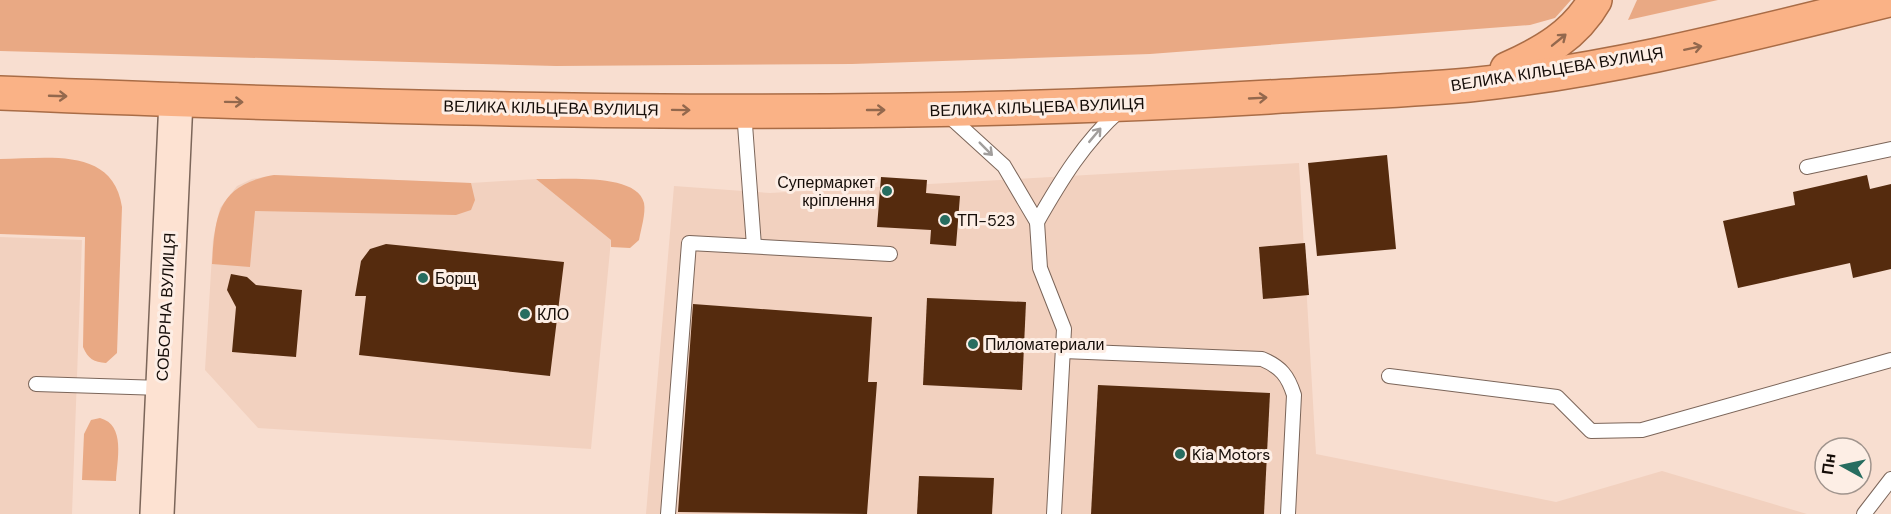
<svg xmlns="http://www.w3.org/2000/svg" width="1891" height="514" viewBox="0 0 1891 514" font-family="'DM Sans',sans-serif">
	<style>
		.built { fill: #f2d1bf }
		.green { fill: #e9a984 }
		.building { fill: #552b0e }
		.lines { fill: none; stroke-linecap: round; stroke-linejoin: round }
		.service-casing { stroke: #7b6559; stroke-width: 16 }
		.secondary-casing { stroke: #7b6559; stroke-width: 36 }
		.trunk-casing { stroke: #a96c46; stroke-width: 36 }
		.service { stroke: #fff; stroke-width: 14 }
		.secondary { stroke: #fde2d2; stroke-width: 33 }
		.trunk { stroke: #fab286; stroke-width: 33 }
		.oneway { stroke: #93684d }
		.oneway2 { stroke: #a19e9c }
		.poi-dot { fill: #276d60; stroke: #fdeee5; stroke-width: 2 }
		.labels { text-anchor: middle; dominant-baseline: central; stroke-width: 6; stroke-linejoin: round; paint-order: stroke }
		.street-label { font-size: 16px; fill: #150d08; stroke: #fdeee5 }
		.poi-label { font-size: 16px; fill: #150d08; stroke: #fdeee5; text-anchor: start }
	</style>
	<rect width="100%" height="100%" fill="#f8ded0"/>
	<g class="built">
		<path d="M1299,163L1316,454L1556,502L1662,471L1807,514H646L674,186L770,193Z"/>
		<path d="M274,175L471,183L536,179L611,240L591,449L258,428L205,370L213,239L220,208L237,186L252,179Z"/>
		<path d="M0,237L82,240L72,514H0Z"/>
	</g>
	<g class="green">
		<path d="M0,0H1571L1555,18L1530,25L1150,54L852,64L556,66L0,51Z"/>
		<path d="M1637,0H1718L1628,20Z"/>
		<path d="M0,159C47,159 113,146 122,207L117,353L106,363C94,362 88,359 83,347L85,237L0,234Z"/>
		<path d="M274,175L471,183L475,200L471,210L456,215L255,211L250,267L212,264C215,214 218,185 274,175Z"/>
		<path d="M536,179C561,180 637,172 644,203C646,213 641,229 639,240L630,248L611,247V240Z"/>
		<path d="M100,418C126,425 117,460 116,481L82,480L84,434L91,420Z"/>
	</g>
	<g class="building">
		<path d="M1387,155L1396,249L1317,256L1308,163Z"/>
		<path d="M1867,175L1870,189L1891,184V269L1853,278L1850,263L1738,288L1723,221L1795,205L1793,192Z"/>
		<path d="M881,177L927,180L926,193L960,196L956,246L930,244L931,230L877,227Z"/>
		<path d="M1305,243L1309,295L1263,299L1259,247Z"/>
		<path d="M386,244L564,262L550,376L359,355L366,296H355L361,261L370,249Z"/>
		<path d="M231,274L247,277L256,285L302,290L296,357L232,352L236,307L227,290Z"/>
		<path d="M927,298L1026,302L1022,390L923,385Z"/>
		<path d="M693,304L872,317L868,382H877L867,514L678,512Z"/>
		<path d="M1098,385L1270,393L1264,514H1091Z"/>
		<path d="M919,476L994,478L992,514H917Z"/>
	</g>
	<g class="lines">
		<g class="service-casing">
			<g id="service">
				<path d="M744,111L754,246"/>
				<path d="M948,115L1004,166L1037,222C1061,180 1084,142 1120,110"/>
				<path d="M1807,167L1891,149"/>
				<path d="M1037,222L1040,268L1064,329L1054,514"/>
				<path d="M1063,351L1262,359C1281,367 1288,376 1294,395L1288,514"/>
				<path d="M1389,376L1557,397L1591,431L1642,430L1891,360"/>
				<path d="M36,384L162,388"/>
				<path d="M668,514L689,243L890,254"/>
				<path d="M1864,514L1891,479"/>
			</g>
		</g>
		<g class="secondary-casing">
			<path id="secondary" d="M157,514L176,100"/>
		</g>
		<g class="trunk-casing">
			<g id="trunk">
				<path d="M1507,69C1543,53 1575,35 1595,0"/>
				<path d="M0,93C422,110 847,122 1269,97C1335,93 1402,91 1469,85C1611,71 1750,34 1889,0"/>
			</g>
		</g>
		<use href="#service" class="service"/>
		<use href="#secondary" class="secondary"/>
		<use href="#trunk" class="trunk"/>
	</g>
	<defs><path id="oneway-shaft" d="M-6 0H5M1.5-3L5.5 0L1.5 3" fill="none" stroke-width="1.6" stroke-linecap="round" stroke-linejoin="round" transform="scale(1.5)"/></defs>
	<g class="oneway">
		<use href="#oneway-shaft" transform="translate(1559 40) rotate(-39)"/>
		<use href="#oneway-shaft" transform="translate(1693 48) rotate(-12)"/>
		<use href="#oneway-shaft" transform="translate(58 96) rotate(2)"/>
		<use href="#oneway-shaft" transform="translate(1258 98) rotate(-3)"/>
		<use href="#oneway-shaft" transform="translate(234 102) rotate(1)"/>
		<use href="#oneway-shaft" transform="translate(681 110) rotate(1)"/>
		<use href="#oneway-shaft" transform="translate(876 110)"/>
	</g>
	<g class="oneway2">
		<use href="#oneway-shaft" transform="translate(1095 135) rotate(-50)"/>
		<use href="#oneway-shaft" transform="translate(986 149) rotate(45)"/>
	</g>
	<g class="poi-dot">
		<circle cx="887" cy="191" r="6"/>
		<circle cx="945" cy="220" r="6"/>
		<circle cx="423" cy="278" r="6"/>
		<circle cx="525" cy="314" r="6"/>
		<circle cx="973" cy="344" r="6"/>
		<circle cx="1180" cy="454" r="6"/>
	</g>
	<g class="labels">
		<g class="street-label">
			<text transform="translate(1557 69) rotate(-9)">ВЕЛИКА КІЛЬЦЕВА ВУЛИЦЯ</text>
			<text transform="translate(1037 107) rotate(-2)">ВЕЛИКА КІЛЬЦЕВА ВУЛИЦЯ</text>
			<text transform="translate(551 108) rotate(1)">ВЕЛИКА КІЛЬЦЕВА ВУЛИЦЯ</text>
			<text transform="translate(166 307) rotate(-87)">СОБОРНА ВУЛИЦЯ</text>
		</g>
		<g class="poi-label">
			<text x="875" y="182" text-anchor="end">Супермаркет<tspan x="875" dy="18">кріплення</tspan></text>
			<text x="957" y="220">ТП-523</text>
			<text x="435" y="278">Борщ</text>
			<text x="537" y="314">КЛО</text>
			<text x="985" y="344">Пиломатериали</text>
			<text x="1192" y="454">Kia Motors</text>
		</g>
	</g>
	<g transform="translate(1843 466) rotate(278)"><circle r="28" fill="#fdeee5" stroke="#a0948d" stroke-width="1.5"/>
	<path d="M0-4.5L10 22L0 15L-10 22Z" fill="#276d60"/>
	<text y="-9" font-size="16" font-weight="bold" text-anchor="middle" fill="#150d08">Пн</text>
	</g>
</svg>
